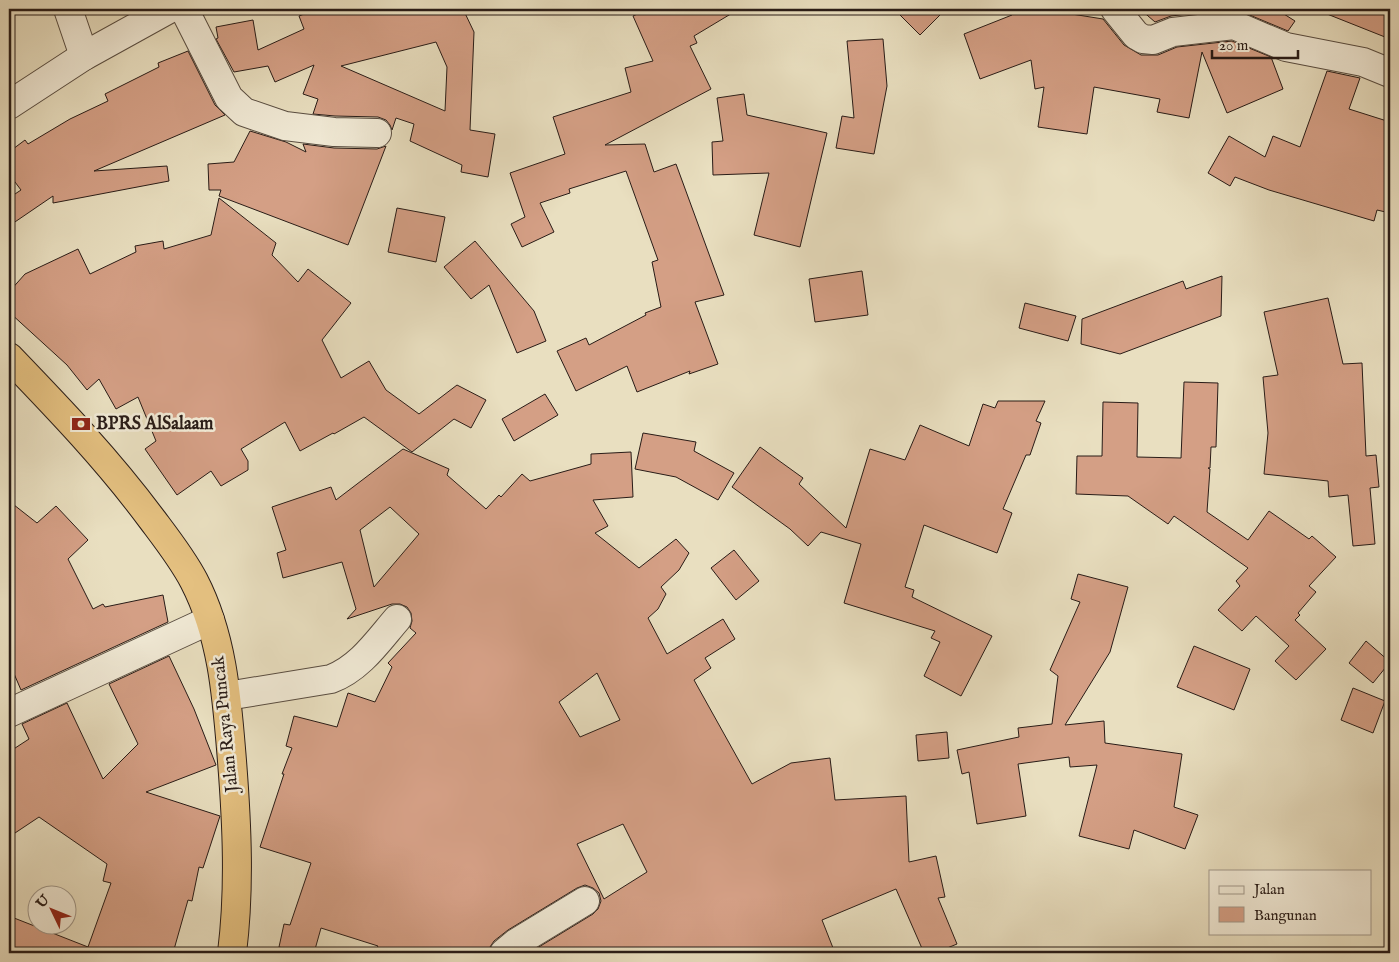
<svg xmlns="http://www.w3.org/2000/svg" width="1399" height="962" viewBox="0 0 1399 962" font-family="'IM FELL English',serif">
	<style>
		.building { fill: #d49f85; stroke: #291c17; fill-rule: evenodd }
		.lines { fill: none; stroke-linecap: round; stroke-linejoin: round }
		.minor-casing { stroke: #594d41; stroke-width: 30 }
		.highway-casing { stroke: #291c17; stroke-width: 30 }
		.minor { stroke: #f1ead6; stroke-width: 28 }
		.highway { stroke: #e4c080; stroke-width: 28 }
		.labels { text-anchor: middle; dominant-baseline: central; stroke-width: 5; stroke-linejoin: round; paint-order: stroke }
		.poi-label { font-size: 18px; font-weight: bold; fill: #291c17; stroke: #f1ead6; text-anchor: start }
		.street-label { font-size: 18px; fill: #291c17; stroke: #f1ead6 }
	</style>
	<rect width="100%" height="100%" fill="#e9dfc0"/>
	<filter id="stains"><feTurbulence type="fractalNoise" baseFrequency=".004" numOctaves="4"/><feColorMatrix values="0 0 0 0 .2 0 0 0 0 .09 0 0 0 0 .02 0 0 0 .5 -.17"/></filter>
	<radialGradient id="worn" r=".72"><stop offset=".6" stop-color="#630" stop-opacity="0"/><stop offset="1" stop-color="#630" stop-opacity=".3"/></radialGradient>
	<g class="building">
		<path d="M317,9H463L474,32L470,130L495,134L488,177L461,172L462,165L410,141L414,124L396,118L392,130L390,125L386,120L378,117L335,116L313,114L318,99L303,94L314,65L275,82L268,66L234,72L216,39L218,38L216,27L253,20L258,50L304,29L299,16ZM436,42L447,67L445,111L341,66Z"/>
		<path d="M648,9H739L694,36L697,43L690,46L711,89L605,145L645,144L654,172L676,164L724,295L695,302L718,364L689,374L690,371L637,392L627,366L576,391L557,351L586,338L589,345L646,315L645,313L661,307L652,262L658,260L626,171L569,189L570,193L540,203L554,232L522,247L511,224L525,217L510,173L565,154L553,117L631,92L625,68L653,61L633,16Z"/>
		<path d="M894,9H946L920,35Z"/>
		<path d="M1010,9H1057L1059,12L1103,19L1124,45L1141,55H1158L1177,47L1232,41L1271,57L1283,89L1227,113L1202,52L1189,118L1157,112L1160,99L1094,87L1087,134L1038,127L1044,87L1035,89L1031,60L980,79L964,34L1012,15Z"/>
		<path d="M1140,9H1276L1295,21L1288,31L1240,11L1232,9L1171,16L1155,22Z"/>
		<path d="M1317,9H1390V39L1317,10Z"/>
		<path d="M883,39L887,86L874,154L836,148L842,116L854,118L847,41Z"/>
		<path d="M188,51L215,105L225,115L94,171L167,166L169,181L53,203V196L9,226V198L21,190L9,174V152L25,140L28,144L70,119L108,101L105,94L159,67L158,63Z"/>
		<path d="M1327,71L1360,78L1349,109L1390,122V213L1377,210L1374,221L1269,190L1235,177L1230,186L1208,173L1229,136L1265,157L1273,136L1300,147Z"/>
		<path d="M744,94L747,115L827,133L800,247L754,235L769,173L713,175L712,142L723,141L717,98Z"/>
		<path d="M250,131L286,142L306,152L303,144L334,148L377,149L386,146L348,245L219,196L221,190H209L208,164L234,162Z"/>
		<path d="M219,198L276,243L272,255L298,282L308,269L351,303L322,340L341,378L369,361L386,390L419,414L457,385L486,400L471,428L454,419L412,452L364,417L334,434L333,433L300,451L285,422L241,449L248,461V470L221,486L211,471L177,495L145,449L156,441L138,397L116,409L99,379L87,390L67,365L9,312V292L25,274L78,249L90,274L136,252L135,246L163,241L164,249L211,235Z"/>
		<path d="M397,208L445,217L436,262L388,252Z"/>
		<path d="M475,241L534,311L546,341L517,353L489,285L471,299L444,267Z"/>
		<path d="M862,271L868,315L815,322L809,279Z"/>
		<path d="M1222,276L1221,316L1120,354L1081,344L1082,319L1183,281L1186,289Z"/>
		<path d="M1328,298L1343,364L1362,363L1366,456L1376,455L1379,487L1370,488L1375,544L1353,546L1348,495L1329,497L1328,481L1264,474L1268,433L1263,377L1278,375L1264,312Z"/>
		<path d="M1025,303L1076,316L1068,341L1019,328Z"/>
		<path d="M1184,382L1218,383L1216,447H1211L1210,468H1208L1210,469L1207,512L1248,540L1269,511L1309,539L1312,536L1336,557L1309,586L1316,592L1298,613L1300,615L1295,620L1326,649L1296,680L1275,661L1289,646L1256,616L1242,631L1218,610L1240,586L1236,581L1248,568L1174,516L1168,524L1128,496L1076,494L1077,456H1102L1103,402L1138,403L1137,457L1181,458Z"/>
		<path d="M545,394L558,415L514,441L502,419Z"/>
		<path d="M998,401H1045L1036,421L1041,423L1030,455H1026L1003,509L1012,513L997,553L924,525L905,587L914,590L912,597L992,636L961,696L924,676L940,642L931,638L935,631L844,603L861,544L821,532L808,546L790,529L732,487L760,447L803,478L799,484L846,528L870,449L905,460L920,425L969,446L983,404L995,408Z"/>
		<path d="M643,433L696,442L694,451L734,473L718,500L676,477L635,469Z"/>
		<path d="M403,449L449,469L447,475L486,509L499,495L501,497L522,474L530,481L591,464V454L631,452L633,497L593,500L608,526L595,533L639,568L676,539L689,553L679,570L661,587L666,594L658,609L648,618L667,654L723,619L735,639L705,658L711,668L694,680L752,784L791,763L830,758L835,800L906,796L909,862L936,856L945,897L938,898L957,944L935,953H924L896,889L822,920L835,953H529L593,914L598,909L601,901L599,893L593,888L585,885L577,888L508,930L494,941L490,947L489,953H373L378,946L321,928L314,953H305L279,947L284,924L290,925L311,863L260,847L284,774H282L292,748L286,746L294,716L337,727L348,693L375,702L392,667L388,663L416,633L410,628L412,621L411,613L407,607L400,604H392L347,619L356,609L342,562L283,578L277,553L286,550L272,507L331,487L336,500ZM390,507L419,534L374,587L360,530ZM597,673L620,720L580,737L559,702ZM623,824L647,872L604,899L577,844Z"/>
		<path d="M9,501L37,523L56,506L88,540L68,559L93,609L103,604L105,607L163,595L168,622L21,690L9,662Z"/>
		<path d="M734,550L759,581L736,600L711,568Z"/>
		<path d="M1078,574L1128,587L1110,652L1065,725L1104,721L1105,743L1182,754L1174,807L1198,815L1185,849L1134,830L1129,849L1079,836L1097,765L1070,767L1069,757L1018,764L1026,816L977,824L969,772L962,774L957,750L1019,737L1018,728L1052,724L1058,676L1050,670L1080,602L1071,599Z"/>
		<path d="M1366,641L1390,662L1373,683L1349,663Z"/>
		<path d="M1194,646L1250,669L1234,710L1177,687Z"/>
		<path d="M169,656L194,709L216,765L146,792L220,816L203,868L199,867L192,901L188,900L173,953H9V916L88,947L111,883L103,881L107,864L39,817L9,837V752L29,739L22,724L67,703L103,779L138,744L109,684Z"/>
		<path d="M1353,688L1385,701L1373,733L1341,720Z"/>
		<path d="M947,732L949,758L918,761L916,735Z"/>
	</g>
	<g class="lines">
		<g class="minor-casing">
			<g id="minor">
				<path d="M68,9L84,56"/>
				<path d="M184,9L229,98L244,112L285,126L334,132L377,133"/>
				<path d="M1115,9L1136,35L1143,39L1153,40L1173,32L1234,25L1286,47L1363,62L1390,73"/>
				<path d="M9,105L84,56L169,9"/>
				<path d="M227,696L331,679C360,668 378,641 397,619"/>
				<path d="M9,713L210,620"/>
				<path d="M504,953L516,943L585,901"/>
			</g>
		</g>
		<g class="highway-casing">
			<path id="highway" d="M9,357C59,409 108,460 151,518C166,538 182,558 194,581C223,637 227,699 232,761C237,825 240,889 232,953"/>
		</g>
		<use href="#minor" class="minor"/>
		<use href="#highway" class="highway"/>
	</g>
	<defs>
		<g id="bank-bare" transform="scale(1.5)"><path d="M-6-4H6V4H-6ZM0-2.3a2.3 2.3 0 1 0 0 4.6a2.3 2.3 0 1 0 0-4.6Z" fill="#8f2418" stroke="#f1ead6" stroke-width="2.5" paint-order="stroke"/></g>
	</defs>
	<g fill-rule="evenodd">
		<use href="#bank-bare" x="81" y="424"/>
	</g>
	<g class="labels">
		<g class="poi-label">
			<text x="96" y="424">BPRS AlSalaam</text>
		</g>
		<g class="street-label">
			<text transform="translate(226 724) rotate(-96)">Jalan Raya Puncak</text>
		</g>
	</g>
	<rect width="1399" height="962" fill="none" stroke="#e9dfc0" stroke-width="30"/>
	<rect x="10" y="10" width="1379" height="942" fill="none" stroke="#291c17" stroke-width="2.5"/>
	<rect x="15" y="15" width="1369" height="932" fill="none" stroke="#291c17"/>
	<rect x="1209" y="870" width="162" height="65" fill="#f1ead6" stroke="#a1988a"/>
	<rect x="1219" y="886" width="25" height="8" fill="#f1ead6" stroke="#a1988a"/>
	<text x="1254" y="894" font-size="15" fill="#291c17">Jalan</text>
	<rect x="1219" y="907" width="25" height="15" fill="#d49f85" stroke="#a1988a"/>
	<text x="1254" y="920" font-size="15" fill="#291c17">Bangunan</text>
	<g transform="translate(52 910) rotate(313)"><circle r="24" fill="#f1ead6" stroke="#a1988a"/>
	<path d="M0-4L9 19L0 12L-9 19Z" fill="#8f2418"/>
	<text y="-8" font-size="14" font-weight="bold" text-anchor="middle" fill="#291c17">U</text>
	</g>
	<path d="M1212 50v8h86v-8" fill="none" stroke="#291c17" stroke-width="2.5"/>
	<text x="1219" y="50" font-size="15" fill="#291c17" stroke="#f1ead6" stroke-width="4" paint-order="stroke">20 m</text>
	<rect width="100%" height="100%" filter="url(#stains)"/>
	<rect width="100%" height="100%" fill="url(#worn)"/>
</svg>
